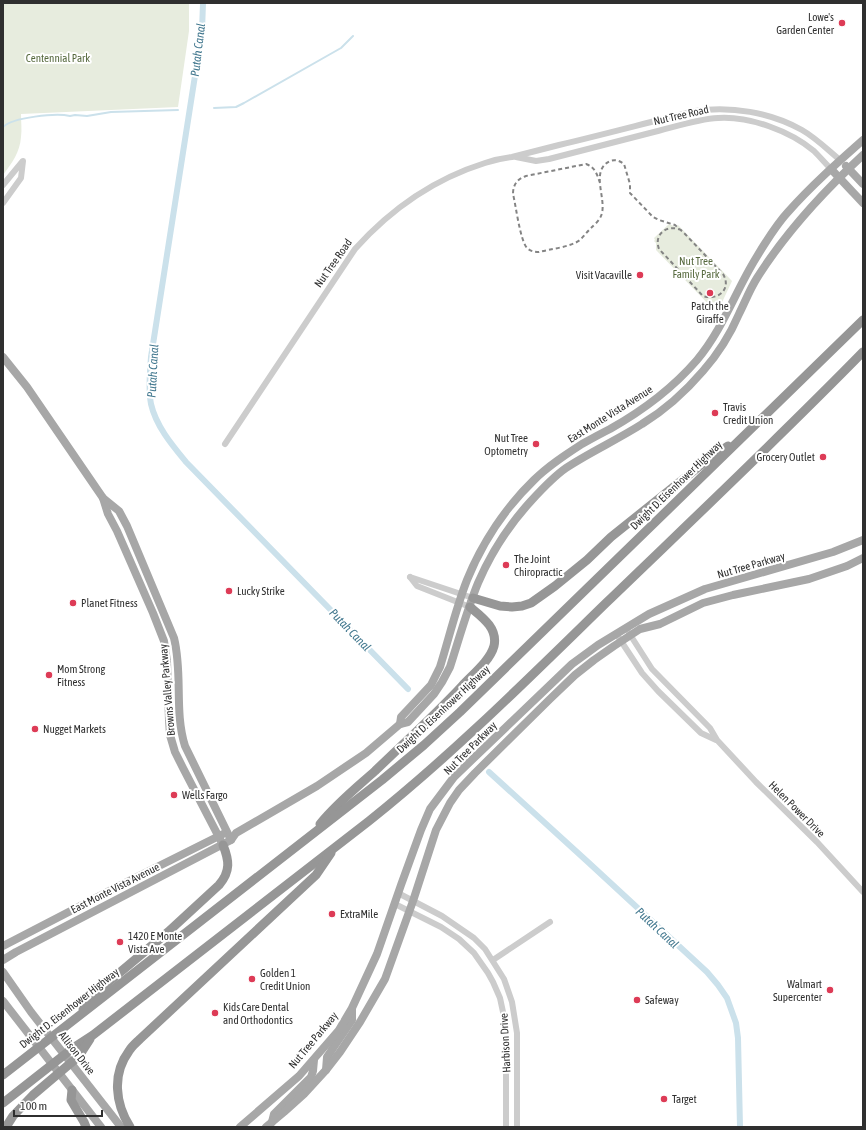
<svg xmlns="http://www.w3.org/2000/svg" width="866" height="1130" viewBox="0 0 866 1130" font-family="'Asap Condensed',sans-serif">
	<style>
		.green { fill: #e7ecde }
		.lines { fill: none; stroke-linecap: round; stroke-linejoin: round }
		.stream { stroke: #cbe1eb; stroke-width: 2 }
		.canal { stroke: #cbe1eb; stroke-width: 6 }
		.minor { stroke: #ccc; stroke-width: 6 }
		.major { stroke: #a7a7a7; stroke-width: 8 }
		.highway { stroke: #969696; stroke-width: 9 }
		.rail { stroke: #848484; stroke-width: 2; stroke-dasharray: 4 3; stroke-linecap: butt }
		.poi-dot { fill: #dd3b56; stroke: #fff; stroke-width: 1.5 }
		.labels { text-anchor: middle; dominant-baseline: central; stroke-width: 4; stroke-linejoin: round; paint-order: stroke }
		.poi-label { font-size: 11px; fill: #2f2f2f; stroke: #fff; text-anchor: start }
		.park-label { font-size: 11px; fill: #56693e; stroke: #fff }
		.street-label { font-size: 11px; fill: #2f2f2f; stroke: #fff }
		.water-label { font-size: 12px; font-style: italic; fill: #41778e; stroke: #fff }
	</style>
	<rect width="100%" height="100%" fill="#fff"/>
	<g class="green">
		<path d="M3,3H189V31L178,107L21,114C21,122 22,130 21,137C20,152 12,163 3,175Z"/>
		<path d="M669,224L676,227L678,225L732,281L717,313L656,250V243L654,241L655,240L654,238Z"/>
	</g>
	<g class="lines">
		<g class="stream">
			<path d="M214,108L236,107L244,103L341,48L353,36"/>
			<path d="M3,127C13,117 56,113 70,116L75,115L87,116L111,112L178,110"/>
		</g>
		<g class="canal">
			<path d="M203,3L202,31L151,357C150,372 148,388 151,404C156,426 172,445 186,462L408,689"/>
			<path d="M489,772L589,863L707,972L718,985L727,998L736,1023L738,1038L740,1127"/>
		</g>
		<g class="minor">
			<path d="M516,157L536,161L549,159C583,150 616,142 650,133C672,128 696,119 718,118C750,116 790,131 814,151C820,157 825,163 831,169"/>
			<path d="M3,185L22,162"/>
			<path d="M3,203L21,178L23,161"/>
			<path d="M225,444L355,249C390,210 434,179 485,163C494,160 503,158 512,157C528,153 543,149 559,145C605,134 650,122 695,111C731,106 770,112 802,130C816,138 828,150 840,160"/>
			<path d="M410,577L417,586L470,607"/>
			<path d="M410,577L473,598"/>
			<path d="M629,633L652,669L710,728L717,740L756,782L817,842L863,892"/>
			<path d="M619,638L642,673L658,691L701,733L716,740"/>
			<path d="M398,893L442,916L474,938L485,949L504,979L512,1002L517,1033V1127"/>
			<path d="M395,904L441,927L459,939L474,953L488,973L493,982L500,998L506,1026V1127"/>
			<path d="M493,960L550,922"/>
		</g>
		<g class="major">
			<path d="M846,166L863,184"/>
			<path d="M831,169L863,203"/>
			<path d="M3,357L27,387L103,498L119,511L127,526L174,638C183,674 174,711 185,746L231,840"/>
			<path d="M103,498L108,514L117,531L153,613L164,641L167,661L169,720L170,735L175,752L183,768L223,845"/>
			<path d="M400,724L401,717L431,685L440,667C449,638 456,608 467,580C482,543 506,507 534,480C548,466 565,455 582,444C591,439 600,434 610,429C642,411 672,389 697,360C723,329 735,292 756,258C765,243 776,225 788,212C811,186 837,163 863,140"/>
			<path d="M3,946L113,889L223,834"/>
			<path d="M3,960L16,952L231,840L236,833L317,786L366,753L400,724L408,722L434,694L442,682L450,667C459,639 467,610 478,583C491,553 509,525 531,501C542,489 553,477 566,468C590,452 617,440 642,424C665,410 685,392 703,371C718,354 730,335 739,314C745,302 750,289 757,278C786,232 823,192 863,155"/>
			<path d="M3,972L31,1012L121,1127"/>
			<path d="M3,1001L101,1127"/>
			<path d="M326,1070L327,1057L352,1020V1009"/>
			<path d="M272,1122L274,1114L311,1077L313,1071L314,1060"/>
			<path d="M240,1127L299,1076L339,1030L352,1008L377,954L401,885L421,830L430,809L454,777L572,664L598,645L649,614L705,589L833,552L863,540"/>
			<path d="M266,1127L284,1112L304,1094L326,1070L340,1052L360,1022L385,979L413,901L436,830L450,803L459,790L475,773L550,699L575,675L594,660L614,646L640,629L660,624L703,603L733,595L809,579L847,566L863,558"/>
		</g>
		<g class="highway">
			<path d="M473,598L500,606L512,607L522,606L531,603L555,586L587,560L611,537L706,461L728,446"/>
			<path d="M320,824C336,804 356,788 375,771C404,743 434,716 462,686C472,675 490,661 494,646C498,628 482,617 470,607"/>
			<path d="M83,1009L93,995L168,932L219,885C231,871 229,860 223,845"/>
			<path d="M3,1075L382,780L424,745L460,712L863,320"/>
			<path d="M72,1090L71,1100L84,1122L86,1127"/>
			<path d="M3,1103L73,1048L93,1035L369,821C453,754 529,678 606,603C692,520 779,438 863,352"/>
			<path d="M6,1127L13,1116L33,1095L79,1056L90,1039"/>
			<path d="M130,1127C115,1103 112,1074 129,1051C132,1046 136,1043 140,1039L316,875L331,853"/>
		</g>
		<path class="rail" d="M600,183C597,174 595,167 586,164L526,176C517,179 513,185 513,194C516,206 520,240 527,248C530,251 534,252 539,252C550,249 571,247 580,240C584,236 587,232 591,228C594,225 599,221 601,216C608,200 589,171 610,161C615,159 620,161 624,164L630,184V193L653,217L659,220L675,225L685,234L723,274C732,289 718,301 703,296L659,249C653,233 669,223 683,231"/>
	</g>
	<g class="poi-dot">
		<circle cx="842" cy="23" r="4"/>
		<circle cx="640" cy="275" r="4"/>
		<circle cx="710" cy="293" r="4"/>
		<circle cx="715" cy="413" r="4"/>
		<circle cx="536" cy="444" r="4"/>
		<circle cx="823" cy="457" r="4"/>
		<circle cx="506" cy="565" r="4"/>
		<circle cx="229" cy="591" r="4"/>
		<circle cx="73" cy="603" r="4"/>
		<circle cx="49" cy="675" r="4"/>
		<circle cx="35" cy="729" r="4"/>
		<circle cx="174" cy="795" r="4"/>
		<circle cx="332" cy="914" r="4"/>
		<circle cx="120" cy="942" r="4"/>
		<circle cx="252" cy="979" r="4"/>
		<circle cx="830" cy="990" r="4"/>
		<circle cx="637" cy="1000" r="4"/>
		<circle cx="215" cy="1013" r="4"/>
		<circle cx="664" cy="1099" r="4"/>
	</g>
	<g class="labels">
		<g class="poi-label">
			<text x="834" y="17" text-anchor="end">Lowe's<tspan x="834" dy="13">Garden Center</tspan></text>
			<text x="632" y="275" text-anchor="end">Visit Vacaville</text>
			<text x="710" y="306" text-anchor="middle">Patch the<tspan x="710" dy="13">Giraffe</tspan></text>
			<text x="723" y="407">Travis<tspan x="723" dy="13">Credit Union</tspan></text>
			<text x="528" y="438" text-anchor="end">Nut Tree<tspan x="528" dy="13">Optometry</tspan></text>
			<text x="815" y="457" text-anchor="end">Grocery Outlet</text>
			<text x="514" y="559">The Joint<tspan x="514" dy="13">Chiropractic</tspan></text>
			<text x="237" y="591">Lucky Strike</text>
			<text x="81" y="603">Planet Fitness</text>
			<text x="57" y="669">Mom Strong<tspan x="57" dy="13">Fitness</tspan></text>
			<text x="43" y="729">Nugget Markets</text>
			<text x="182" y="795">Wells Fargo</text>
			<text x="340" y="914">ExtraMile</text>
			<text x="128" y="936">1420 E Monte<tspan x="128" dy="13">Vista Ave</tspan></text>
			<text x="260" y="973">Golden 1<tspan x="260" dy="13">Credit Union</tspan></text>
			<text x="822" y="984" text-anchor="end">Walmart<tspan x="822" dy="13">Supercenter</tspan></text>
			<text x="645" y="1000">Safeway</text>
			<text x="223" y="1007">Kids Care Dental<tspan x="223" dy="13">and Orthodontics</tspan></text>
			<text x="672" y="1099">Target</text>
		</g>
		<g class="park-label">
			<text x="58" y="58">Centennial Park</text>
			<text x="696" y="261">Nut Tree<tspan x="696" dy="13">Family Park</tspan></text>
		</g>
		<g class="street-label">
			<text transform="translate(681 115) rotate(-13)">Nut Tree Road</text>
			<text transform="translate(333 263) rotate(-55)">Nut Tree Road</text>
			<text transform="translate(610 414) rotate(-32)">East Monte Vista Avenue</text>
			<text transform="translate(676 485) rotate(-44)">Dwight D. Eisenhower Highway</text>
			<text transform="translate(751 565) rotate(-16)">Nut Tree Parkway</text>
			<text transform="translate(167 690) rotate(-95)">Browns Valley Parkway</text>
			<text transform="translate(443 709) rotate(-43)">Dwight D. Eisenhower Highway</text>
			<text transform="translate(470 748) rotate(-45)">Nut Tree Parkway</text>
			<text transform="translate(797 809) rotate(45)">Helen Power Drive</text>
			<text transform="translate(115 888) rotate(-27)">East Monte Vista Avenue</text>
			<text transform="translate(69 1008) rotate(-38)">Dwight D. Eisenhower Highway</text>
			<text transform="translate(313 1040) rotate(-50)">Nut Tree Parkway</text>
			<text transform="translate(505 1043) rotate(-93)">Harbison Drive</text>
			<text transform="translate(77 1053) rotate(52)">Allison Drive</text>
		</g>
		<g class="water-label">
			<text transform="translate(198 50) rotate(-83)">Putah Canal</text>
			<text transform="translate(153 371) rotate(-87)">Putah Canal</text>
			<text transform="translate(350 630) rotate(46)">Putah Canal</text>
			<text transform="translate(657 928) rotate(43)">Putah Canal</text>
		</g>
	</g>
	<rect width="866" height="1130" fill="none" stroke="#2f2f2f" stroke-width="8"/>
	<path d="M14 1110v6h88v-6" fill="none" stroke="#2f2f2f" stroke-width="2"/>
	<text x="20" y="1110" font-size="12" fill="#2f2f2f" stroke="#ffffff" stroke-width="3" paint-order="stroke">100 m</text>
</svg>
